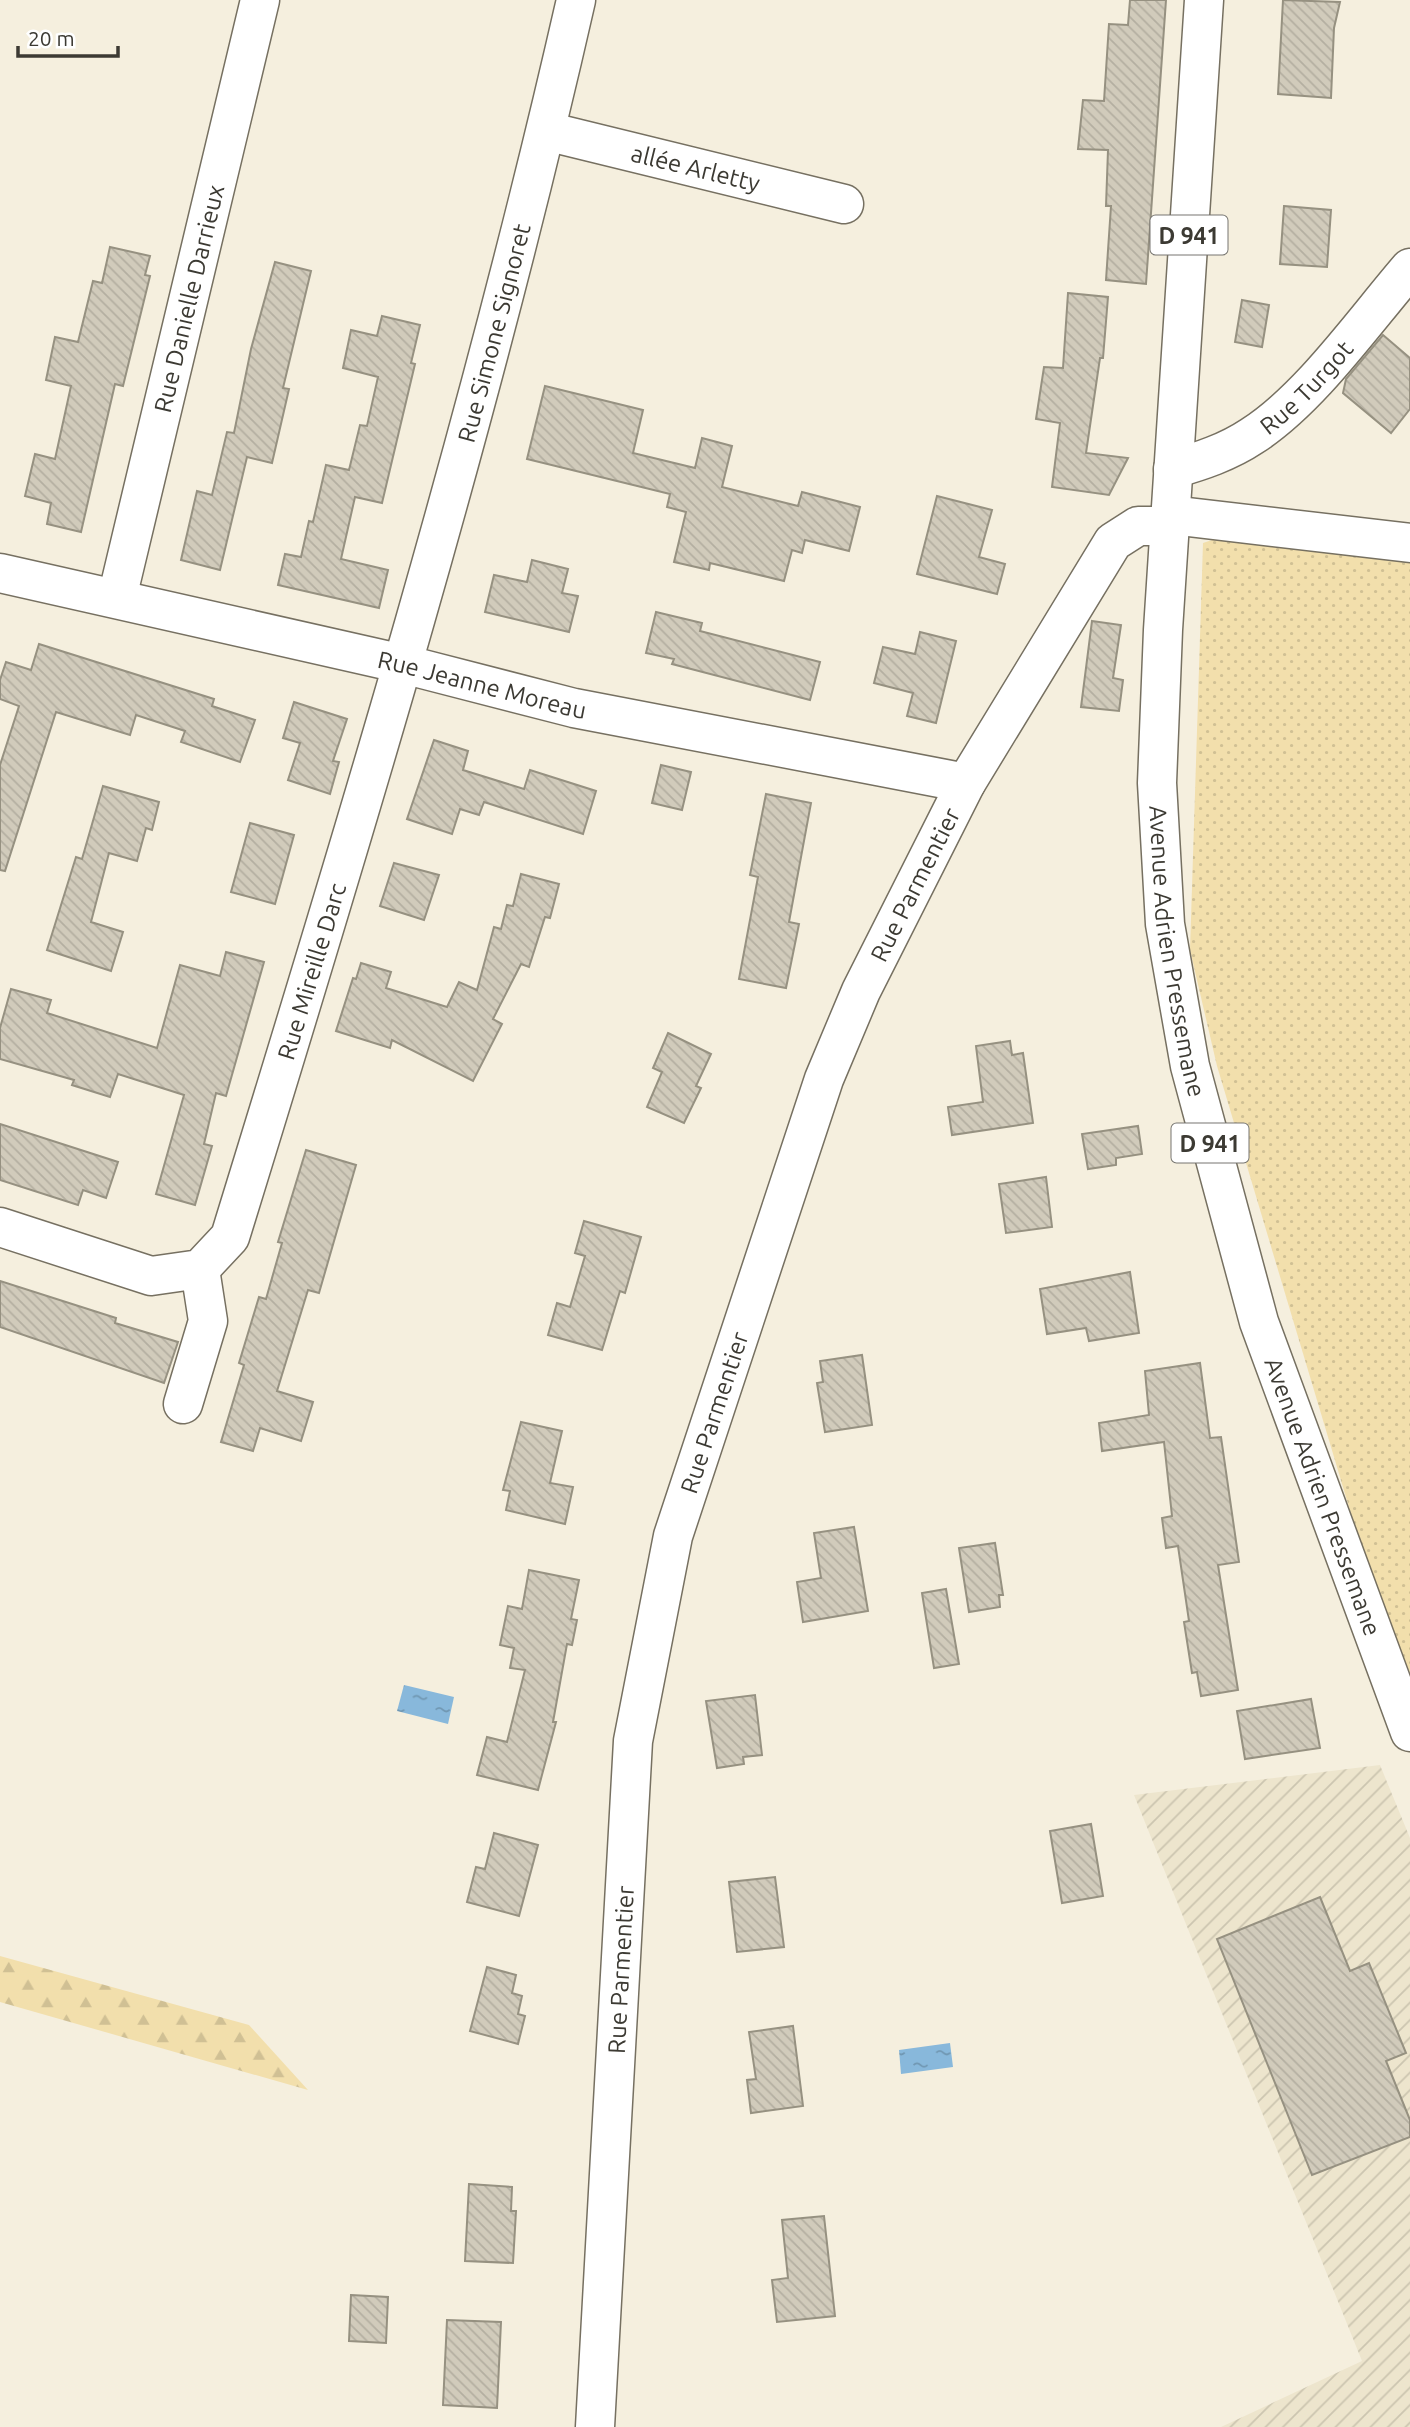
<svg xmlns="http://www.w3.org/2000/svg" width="1410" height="2427" viewBox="0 0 1410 2427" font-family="Ubuntu,sans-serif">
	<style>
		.industrial { fill: url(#industrial-furrows) }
		.grass { fill: url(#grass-dots) }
		.forest { fill: url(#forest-firs) }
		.water { fill: url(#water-ripples) }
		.building { fill: url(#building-back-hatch); stroke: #969181; stroke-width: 2 }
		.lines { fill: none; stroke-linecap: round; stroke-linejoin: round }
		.minor-casing { stroke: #767061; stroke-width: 41 }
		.major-casing { stroke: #767061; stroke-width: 41 }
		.minor { stroke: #fff; stroke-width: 38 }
		.major { stroke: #fff; stroke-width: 38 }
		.labels { text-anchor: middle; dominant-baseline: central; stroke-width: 5; stroke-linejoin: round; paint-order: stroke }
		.shield { fill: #fff; stroke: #767570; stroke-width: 2 }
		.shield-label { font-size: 23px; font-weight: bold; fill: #3c3a33 }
		.street-label { font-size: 24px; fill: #3c3a33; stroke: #fff }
	</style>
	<defs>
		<pattern id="industrial-furrows" width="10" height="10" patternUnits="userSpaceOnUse" patternTransform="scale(1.75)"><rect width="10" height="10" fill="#ede5cd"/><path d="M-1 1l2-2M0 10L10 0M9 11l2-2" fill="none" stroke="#ccc5b0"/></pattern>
		<pattern id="grass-dots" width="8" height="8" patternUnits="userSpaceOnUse" patternTransform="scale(1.75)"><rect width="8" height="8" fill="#f2dfac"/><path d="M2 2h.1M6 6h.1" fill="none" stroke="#d0c094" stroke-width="1.8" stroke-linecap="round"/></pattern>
		<pattern id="forest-firs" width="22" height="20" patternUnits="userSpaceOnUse" patternTransform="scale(1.75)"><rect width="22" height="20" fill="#f2dfac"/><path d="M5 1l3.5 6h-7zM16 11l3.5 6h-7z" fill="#d0c094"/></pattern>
		<pattern id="water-ripples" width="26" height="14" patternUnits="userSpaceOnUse" patternTransform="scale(1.75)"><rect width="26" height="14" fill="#88b8db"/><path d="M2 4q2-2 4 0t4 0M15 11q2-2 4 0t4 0" fill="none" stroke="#7097b2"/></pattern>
		<pattern id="building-back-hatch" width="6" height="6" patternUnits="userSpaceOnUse" patternTransform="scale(1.75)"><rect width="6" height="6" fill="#d1cbbb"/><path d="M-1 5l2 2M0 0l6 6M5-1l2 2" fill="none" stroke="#b4afa1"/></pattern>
	</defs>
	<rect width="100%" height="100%" fill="#f5efde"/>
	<path class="industrial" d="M1380,1765L1410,1838V2427H1221L1362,2361L1134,1795Z"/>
	<path class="grass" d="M1227,535L1410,555V1673L1369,1574L1217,1066L1190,950L1203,543Z"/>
	<path class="forest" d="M0,1956L249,2025L308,2090L0,2002Z"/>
	<g class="water">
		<path d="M404,1685L454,1697L448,1724L397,1711Z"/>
		<path d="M950,2043L953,2067L901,2074L899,2050Z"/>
	</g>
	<g class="building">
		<path d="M1130,0H1166L1146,284L1106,280L1111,206H1106L1108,150L1078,149L1083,100L1104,101L1109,24L1128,25Z"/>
		<path d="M1283,0L1340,2L1334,28L1331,98L1278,94Z"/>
		<path d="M1284,206L1331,210L1327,267L1280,264Z"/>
		<path d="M110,247L150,256L145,275L150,276L123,386L115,384L81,532L47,524L51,503L25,496L35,454L55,459L71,386L46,380L55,337L78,342L93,281L102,283Z"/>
		<path d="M275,262L311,271L283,388L289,389L272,463L247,457L220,570L181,560L197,491L212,495L227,432L234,433L251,349Z"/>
		<path d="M1068,293L1108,297L1103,358H1100L1086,453L1128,458L1109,495L1052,487L1060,423L1036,419L1044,367L1063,368Z"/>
		<path d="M1242,300L1269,305L1262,347L1235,342Z"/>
		<path d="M382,316L420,325L411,363L415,364L382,503L355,497L341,559L388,570L379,608L278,585L285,554L301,557L309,521L313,522L326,465L349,470L360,425L367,426L378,377L343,368L351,330L377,336Z"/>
		<path d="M1383,335L1410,358V409L1391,433L1343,393L1346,379Z"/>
		<path d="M545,386L643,410L633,453L695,468L702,438L732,446L722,487L798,506L802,492L860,507L849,551L805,540L802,553L792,550L784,581L710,563L709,570L674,562L686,512L667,507L670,494L527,459Z"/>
		<path d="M937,496L992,510L979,557L1005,564L997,594L917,574Z"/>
		<path d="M532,560L568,569L562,593L578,596L569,632L485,612L494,575L527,582Z"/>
		<path d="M656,612L702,623L700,631L820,662L810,700L672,664L674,659L646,653Z"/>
		<path d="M1092,621L1121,625L1113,678L1123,680L1119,711L1081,707Z"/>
		<path d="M920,632L956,641L936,723L907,716L913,693L874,683L883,647L915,654Z"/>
		<path d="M39,644L214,699L212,706L255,720L240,762L181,742L185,731L136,715L130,735L56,712L5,871L0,870V765L19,706L0,699V680L6,662L31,670Z"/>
		<path d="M294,702L347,719L333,761L339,762L330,794L288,780L300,743L283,738Z"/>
		<path d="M434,740L468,751L463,770L524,789L530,770L596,791L583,834L484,802L479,815L460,809L452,834L407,819Z"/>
		<path d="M661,765L691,772L682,810L652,803Z"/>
		<path d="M103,786L159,802L152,830L146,828L137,861L109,853L91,922L123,932L111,971L47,950L76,857L82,859Z"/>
		<path d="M766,794L811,803L789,922L799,924L786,988L739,979L758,877L750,875Z"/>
		<path d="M250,823L294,835L275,904L231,892Z"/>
		<path d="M394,863L439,875L424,920L380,906Z"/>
		<path d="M521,874L559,884L550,918L545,917L529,967L521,964L493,1019L502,1024L473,1081L392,1040L390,1048L336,1031L353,978L356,979L361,963L391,972L386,988L447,1007L459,982L477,990L494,927L501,929L507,905L513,906Z"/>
		<path d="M226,952L264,962L226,1096L216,1093L204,1144L212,1146L195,1205L156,1194L184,1095L118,1074L110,1097L72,1085L74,1080L0,1059V1028L11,989L51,1000L47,1013L157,1048L180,965L220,976Z"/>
		<path d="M668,1033L711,1054L696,1086L701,1088L684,1123L647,1107L662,1072L653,1068Z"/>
		<path d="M1010,1041L1012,1055L1023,1053L1033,1123L952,1135L948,1107L983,1102L976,1046Z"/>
		<path d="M0,1124L118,1162L106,1198L83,1190L78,1205L0,1180Z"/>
		<path d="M1138,1126L1142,1154L1116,1158V1165L1088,1169L1082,1134Z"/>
		<path d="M306,1150L356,1165L319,1293L308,1290L277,1391L313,1402L301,1441L260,1428L253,1451L221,1442L244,1365L239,1363L259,1297L266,1299L282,1243L278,1242Z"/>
		<path d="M1046,1177L1052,1227L1006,1233L999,1184Z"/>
		<path d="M584,1221L641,1237L625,1293L620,1291L602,1350L548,1335L557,1303L570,1307L585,1256L575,1253Z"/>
		<path d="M1130,1272L1139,1333L1089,1341L1086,1328L1047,1334L1040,1289Z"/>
		<path d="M0,1281L116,1318L115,1323L178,1342L164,1383L0,1327Z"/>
		<path d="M862,1355L872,1425L825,1432L817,1383L823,1382L820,1361Z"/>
		<path d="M1200,1363L1210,1438L1221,1437L1239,1562L1218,1565L1238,1690L1201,1696L1197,1672L1192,1673L1184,1622L1189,1621L1178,1546L1166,1548L1162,1518L1172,1516L1164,1442L1102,1451L1099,1423L1149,1415L1145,1371Z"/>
		<path d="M521,1422L562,1431L550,1483L573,1487L565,1524L506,1510L510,1491L503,1490Z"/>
		<path d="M854,1527L868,1611L803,1622L797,1582L821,1578L814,1533Z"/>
		<path d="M995,1543L1003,1595H999L1000,1607L969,1612L959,1548Z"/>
		<path d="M529,1570L579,1580L571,1619L577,1620L572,1645L567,1644L553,1722H556L538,1790L477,1775L487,1737L507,1742L525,1670L510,1668L514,1648L500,1645L508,1606L522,1609Z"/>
		<path d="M946,1589L959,1664L934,1668L922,1593Z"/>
		<path d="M755,1695L762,1755L743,1757L744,1764L717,1768L706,1701Z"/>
		<path d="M1311,1699L1320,1748L1245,1759L1237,1711Z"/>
		<path d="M1091,1824L1103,1896L1062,1903L1050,1831Z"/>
		<path d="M494,1833L538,1845L519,1916L467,1902L476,1867L485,1869Z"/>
		<path d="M775,1877L784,1947L737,1952L729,1882Z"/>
		<path d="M1320,1897L1350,1971L1369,1963L1406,2053L1386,2061L1410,2120V2137L1312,2175L1217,1939Z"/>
		<path d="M487,1967L516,1975L512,1993L522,1996L518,2014L525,2016L518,2044L470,2031Z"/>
		<path d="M793,2026L803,2106L751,2113L747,2080L756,2079L749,2032Z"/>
		<path d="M469,2184L512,2187L511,2211H516L513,2263L465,2261Z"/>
		<path d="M824,2216L835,2316L777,2322L772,2280L788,2278L782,2220Z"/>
		<path d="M351,2295L388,2297L386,2343L349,2341Z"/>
		<path d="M447,2320L501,2322L497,2408L443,2405Z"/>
	</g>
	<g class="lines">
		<g class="minor-casing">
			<g id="minor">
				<path id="s1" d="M546,131L844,204"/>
				<path id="s2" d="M1173,469C1201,461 1228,452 1252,436C1310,399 1365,320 1410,268"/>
				<path d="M1171,515L1410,543"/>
				<path id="s3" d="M0,573L403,664L574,708L966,783"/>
				<path id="s4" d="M117,598L260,0"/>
				<path id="s5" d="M0,1227L151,1276L200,1269L230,1237C356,828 481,418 576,0"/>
				<path d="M183,1404L208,1321L200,1269"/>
				<path id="s6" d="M595,2427L633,1741L673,1536L824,1079L861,991L966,783L1113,542L1138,526H1170"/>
			</g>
		</g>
		<g class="major-casing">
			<g id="major">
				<path id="s7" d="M1204,0L1163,630L1157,783L1165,924L1190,1066L1259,1322L1410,1732"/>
			</g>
		</g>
		<use href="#minor" class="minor"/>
		<use href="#major" class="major"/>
	</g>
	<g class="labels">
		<g class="shield">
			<rect x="1150.5" y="215.5" width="77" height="39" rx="5"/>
			<rect x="1171.5" y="1123.5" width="77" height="39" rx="5"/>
		</g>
		<g class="shield-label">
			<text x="1189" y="235">D 941</text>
			<text x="1210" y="1143">D 941</text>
		</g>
		<g class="street-label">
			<text stroke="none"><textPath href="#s1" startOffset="154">allée Arletty</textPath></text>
			<text stroke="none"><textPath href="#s4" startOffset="308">Rue Danielle Darrieux</textPath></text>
			<text stroke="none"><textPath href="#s5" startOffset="1194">Rue Simone Signoret</textPath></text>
			<text stroke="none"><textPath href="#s2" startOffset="159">Rue Turgot</textPath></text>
			<text stroke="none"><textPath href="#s3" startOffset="495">Rue Jeanne Moreau</textPath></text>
			<text stroke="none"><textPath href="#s6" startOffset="1592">Rue Parmentier</textPath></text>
			<text stroke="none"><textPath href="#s7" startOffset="954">Avenue Adrien Pressemane</textPath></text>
			<text stroke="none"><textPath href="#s5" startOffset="530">Rue Mireille Darc</textPath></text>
			<text stroke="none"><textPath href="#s6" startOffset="1026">Rue Parmentier</textPath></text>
			<text stroke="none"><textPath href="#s7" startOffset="1521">Avenue Adrien Pressemane</textPath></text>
			<text stroke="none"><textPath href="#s6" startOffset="458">Rue Parmentier</textPath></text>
		</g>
	</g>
	<path d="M18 46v10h100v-10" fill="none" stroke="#3c3a33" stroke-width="3.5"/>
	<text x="28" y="46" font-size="21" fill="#3c3a33" stroke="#ffffff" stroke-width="5" paint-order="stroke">20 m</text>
</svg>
